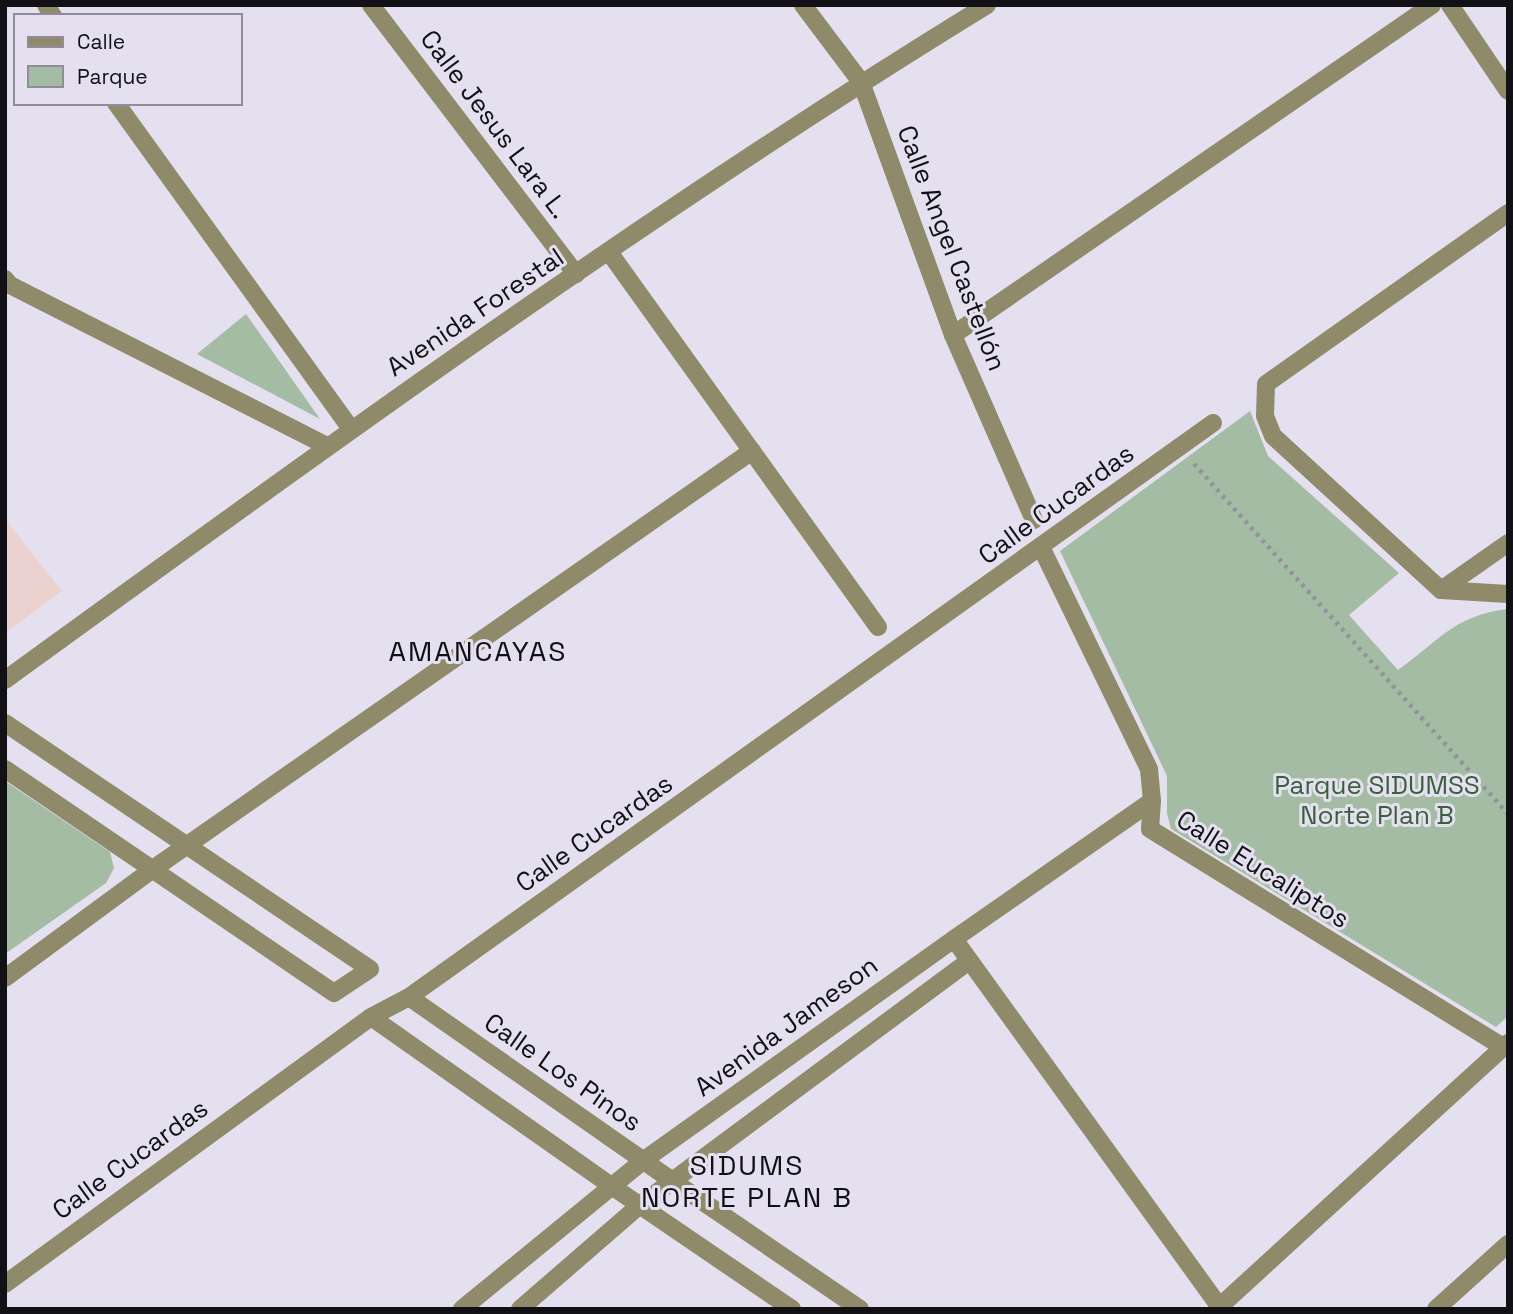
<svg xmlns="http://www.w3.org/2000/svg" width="1513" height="1314" viewBox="0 0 1513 1314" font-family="'Space Grotesk',sans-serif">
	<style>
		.industrial { fill: #ecd2ce }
		.green { fill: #a4bba4 }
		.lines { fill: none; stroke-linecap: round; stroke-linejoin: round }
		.path { stroke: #94919d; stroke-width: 4.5; stroke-dasharray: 3.5 5; stroke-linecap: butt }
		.minor { stroke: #8f8a69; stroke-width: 18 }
		.labels { text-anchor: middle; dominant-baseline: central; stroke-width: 6; stroke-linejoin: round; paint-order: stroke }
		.street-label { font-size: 26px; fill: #111015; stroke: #e4e0f0 }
		.park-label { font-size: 26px; fill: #39603b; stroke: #e4e0f0 }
		.neighbourhood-label { font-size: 28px; letter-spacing: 2px; fill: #111015; stroke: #e4e0f0 }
	</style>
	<rect width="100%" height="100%" fill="#e4e0f0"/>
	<path class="industrial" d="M5,519L62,591L5,633Z"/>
	<g class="green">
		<path d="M246,314L320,419L197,354Z"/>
		<path d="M1250,411L1268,456L1399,573L1349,615L1398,670C1438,642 1454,615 1508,609V1016L1496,1027L1171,829L1167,813V776L1060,551Z"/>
		<path d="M5,781L110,852L114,868L106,883L5,954Z"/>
	</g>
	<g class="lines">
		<path class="path" d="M1194,464L1508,814"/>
		<g class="minor">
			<path d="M46,5L53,16"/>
			<path d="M371,5L576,274"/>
			<path d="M803,5L861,82L953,335L1034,520"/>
			<path d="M1450,5L1508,91"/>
			<path d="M116,103L351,429"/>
			<path d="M1508,213L1266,384L1265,416L1273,436L1441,590L1508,594"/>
			<path d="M609,252L878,627"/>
			<path d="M5,279L10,285L327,446"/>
			<path d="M953,335L1432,5"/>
			<path d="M1041,547L1149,769L1152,801L1150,829L1503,1047"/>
			<path d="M1441,590L1508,543"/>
			<path d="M5,680C326,447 648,213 987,5"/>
			<path d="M5,723L370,969L334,993L5,769"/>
			<path d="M954,939L1219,1306"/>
			<path d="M5,978L153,869L752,451"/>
			<path d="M409,997L674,1182L860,1309"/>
			<path d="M371,1017L610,1185L792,1309"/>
			<path d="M5,1284L371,1017L409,997L1213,423"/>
			<path d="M462,1309L644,1160L954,939L1152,801"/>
			<path d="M520,1309L640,1205L969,961"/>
			<path d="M1217,1309L1508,1043"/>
			<path d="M1436,1309L1508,1244"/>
		</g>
	</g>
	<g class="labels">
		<g class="street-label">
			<text transform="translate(495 124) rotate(53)">Calle Jesus Lara L.</text>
			<text transform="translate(952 248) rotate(69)">Calle Angel Castellón</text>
			<text transform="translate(475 312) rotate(-34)">Avenida Forestal</text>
			<text transform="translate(1056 504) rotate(-36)">Calle Cucardas</text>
			<text transform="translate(594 833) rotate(-35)">Calle Cucardas</text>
			<text transform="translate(1263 869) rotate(32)">Calle Eucaliptos</text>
			<text transform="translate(786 1026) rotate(-36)">Avenida Jameson</text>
			<text transform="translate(563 1072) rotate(35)">Calle Los Pinos</text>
			<text transform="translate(130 1159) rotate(-36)">Calle Cucardas</text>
		</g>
		<g class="park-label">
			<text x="1377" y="785">Parque SIDUMSS<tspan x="1377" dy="30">Norte Plan B</tspan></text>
		</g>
		<g class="neighbourhood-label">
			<text x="478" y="651">AMANCAYAS</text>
			<text x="747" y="1165">SIDUMS<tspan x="747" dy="32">NORTE PLAN B</tspan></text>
		</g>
	</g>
	<rect width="1513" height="1314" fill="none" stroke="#111015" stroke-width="14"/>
	<rect x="14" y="14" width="228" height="91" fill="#e4e0f0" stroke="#908d98" stroke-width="2"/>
	<rect x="28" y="37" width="35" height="10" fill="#8f8a69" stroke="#908d98" stroke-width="2"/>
	<text x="77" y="49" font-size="21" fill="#111015">Calle</text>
	<rect x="28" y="66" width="35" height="21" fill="#a4bba4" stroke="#908d98" stroke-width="2"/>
	<text x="77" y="84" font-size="21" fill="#111015">Parque</text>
</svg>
